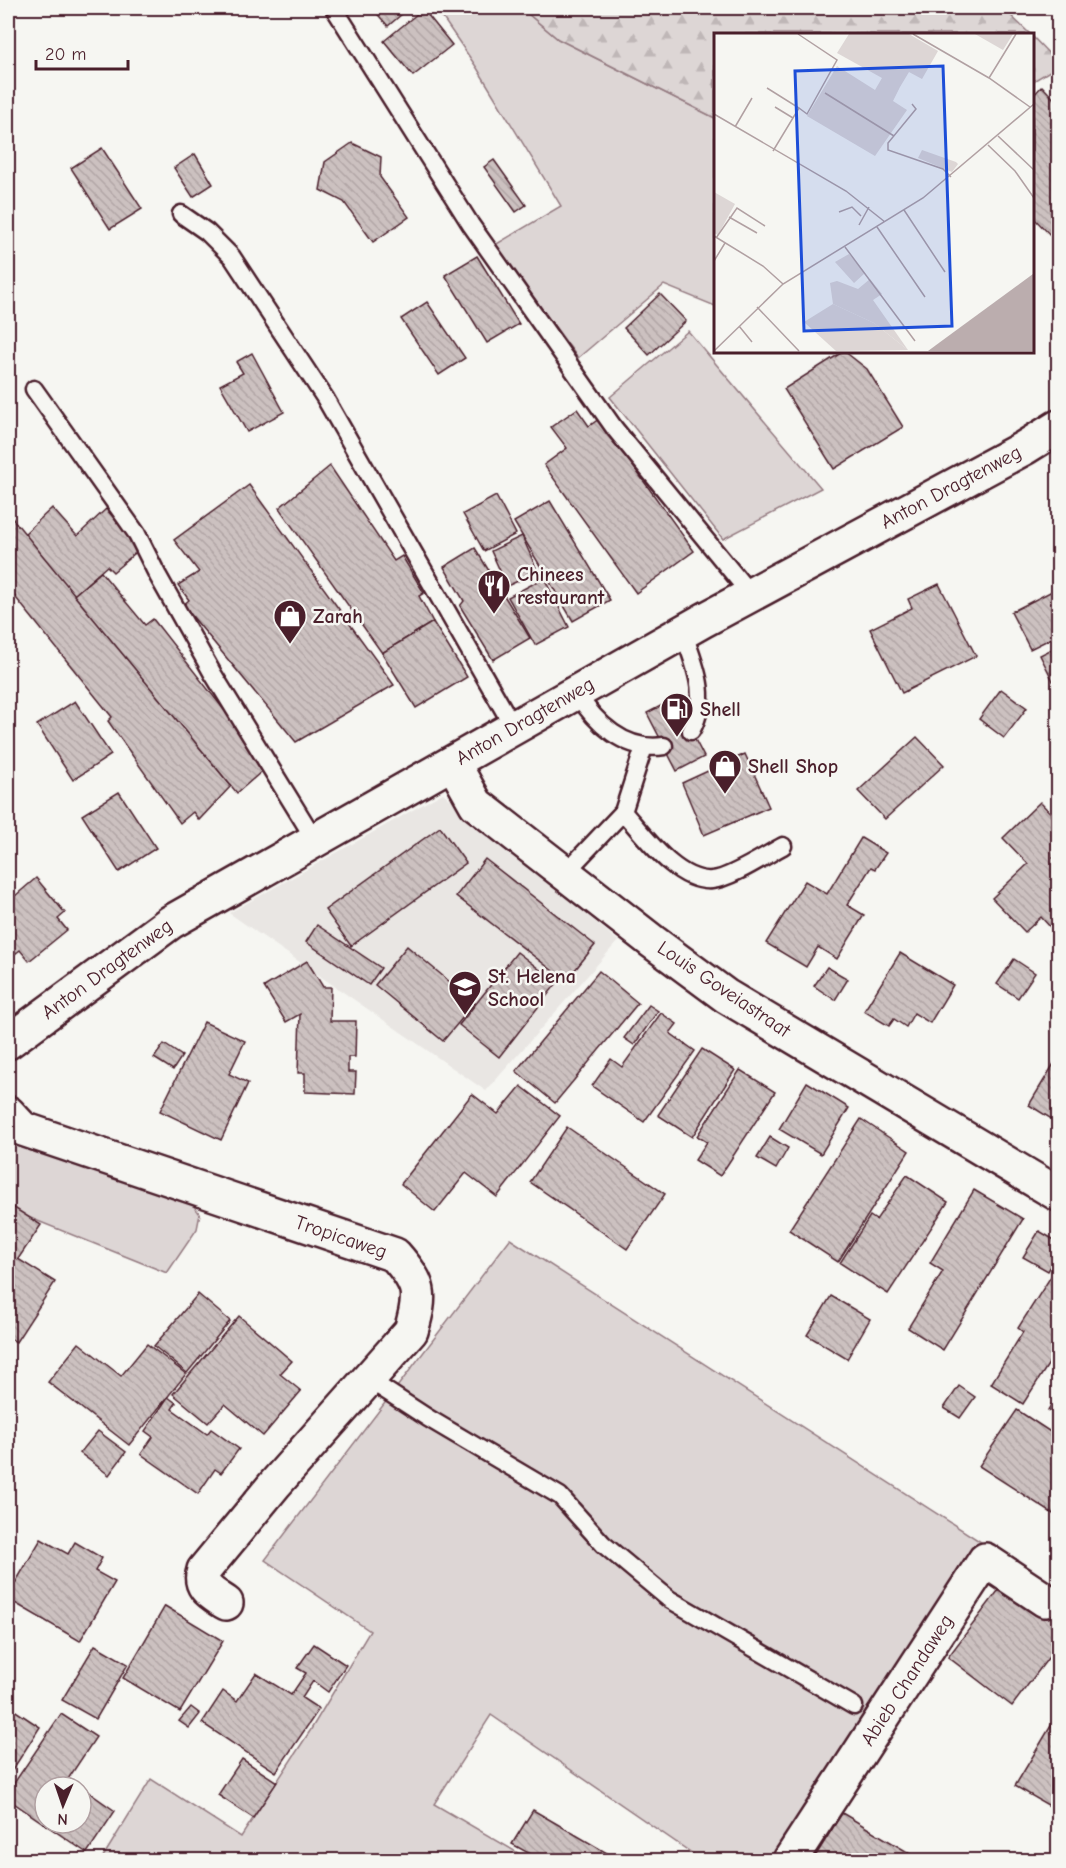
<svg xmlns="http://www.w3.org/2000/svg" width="1066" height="1868" viewBox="0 0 1066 1868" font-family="'Comic Neue',sans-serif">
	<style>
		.built { fill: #e9e6e3 }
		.grass { fill: #ddd6d5; stroke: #947a80; stroke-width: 1.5 }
		.forest { fill: url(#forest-firs); stroke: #947a80; stroke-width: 1.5 }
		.building { fill: url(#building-back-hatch); stroke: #4a1f2b; stroke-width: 1.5 }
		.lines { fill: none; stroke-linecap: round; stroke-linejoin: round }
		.lane-casing { stroke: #4a1f2b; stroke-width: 21 }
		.street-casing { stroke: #4a1f2b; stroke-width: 38 }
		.secondary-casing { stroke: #4a1f2b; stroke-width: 38 }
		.lane { stroke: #f6f6f2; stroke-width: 16 }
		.street { stroke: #f6f6f2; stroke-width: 33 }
		.secondary { stroke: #f6f6f2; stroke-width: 33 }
		.labels { text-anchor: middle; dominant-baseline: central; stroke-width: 5; stroke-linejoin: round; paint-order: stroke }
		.street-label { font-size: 20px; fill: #4a1f2b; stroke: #f6f6f2 }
		.poi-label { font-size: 20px; font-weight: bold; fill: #4a1f2b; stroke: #f6f6f2; text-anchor: start }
		.inset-road { fill: none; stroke: #b1a0a2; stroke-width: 1.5 }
		.view { fill: #1d4ed8; fill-opacity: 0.15; stroke: #1d4ed8; stroke-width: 3 }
		.inset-edge { fill: none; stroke: #4a1f2b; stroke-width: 3 }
	</style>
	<defs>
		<pattern id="forest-firs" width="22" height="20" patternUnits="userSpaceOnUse" patternTransform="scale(1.5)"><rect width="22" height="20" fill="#ddd6d5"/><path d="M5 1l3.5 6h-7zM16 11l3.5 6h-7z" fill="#bfb7b7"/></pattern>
		<pattern id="building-back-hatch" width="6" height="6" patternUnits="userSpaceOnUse" patternTransform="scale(1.5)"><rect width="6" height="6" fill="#ccc1c0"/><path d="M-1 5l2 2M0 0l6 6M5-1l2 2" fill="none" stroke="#b1a5a5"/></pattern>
	</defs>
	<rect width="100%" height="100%" fill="#f6f6f2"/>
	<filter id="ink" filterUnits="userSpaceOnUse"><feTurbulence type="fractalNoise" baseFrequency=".0167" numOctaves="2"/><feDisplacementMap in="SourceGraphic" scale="12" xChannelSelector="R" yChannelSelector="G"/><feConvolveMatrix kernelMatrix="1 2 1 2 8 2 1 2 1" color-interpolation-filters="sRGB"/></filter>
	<g filter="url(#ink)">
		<path class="built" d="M443,793L618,941L486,1091L229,913Z"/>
		<g class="grass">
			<path d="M436,8H521L558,39L715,118V306L664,285L578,358L495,245L561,206L477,68Z"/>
			<path d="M688,331L821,488L723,539L610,397Z"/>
			<path d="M8,1135L193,1205L200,1214L197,1229L167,1273L8,1209Z"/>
			<path d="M510,1239L984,1544L780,1860H702L491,1715L434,1804L530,1860H101L151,1779L241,1837L310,1731L370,1631L265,1560Z"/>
		</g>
		<g class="forest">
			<path d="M521,8H1003L1030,34H715V118L558,39Z"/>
			<path d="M1032,36L1058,63V66L1032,82Z"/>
		</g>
		<g class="building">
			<path d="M372,8H409L388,26Z"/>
			<path d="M423,9L452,45L413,76L384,41Z"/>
			<path d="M1042,86L1058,103V235L1054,239L1032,216V97Z"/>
			<path d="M352,143L381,157L380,177L409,217L373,242L344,202L320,190L325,162Z"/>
			<path d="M102,148L142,209L110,229L71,168Z"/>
			<path d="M195,154L213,184L193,197L174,168Z"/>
			<path d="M494,160L526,205L516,212L484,167Z"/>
			<path d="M477,256L519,324L487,343L445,275Z"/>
			<path d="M660,294L686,321L649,355L624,328Z"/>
			<path d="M427,302L465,358L439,375L401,319Z"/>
			<path d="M844,351L867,369L903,427L834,469L784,389Z"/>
			<path d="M252,353L284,412L247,432L220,385L243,373L236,362Z"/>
			<path d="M577,409L589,426L599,419L694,551L636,593L544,465L567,448L551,427Z"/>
			<path d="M330,466L394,561L402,556L424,593L419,596L433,622L382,653L279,508Z"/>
			<path d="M249,485L394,685L296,742L183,605L189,600L178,585L199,572L174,540Z"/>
			<path d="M496,496L516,534L484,551L463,514Z"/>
			<path d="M550,501L610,600L573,621L514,522Z"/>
			<path d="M52,508L77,536L106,509L141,548L113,572L107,566L74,595L24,534Z"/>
			<path d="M8,513L231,786L199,820L193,812L180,823L108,721L112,717L8,588Z"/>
			<path d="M522,536L538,572L507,586L491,551Z"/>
			<path d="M475,548L530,638L493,660L460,606L464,601L444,567Z"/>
			<path d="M101,572L145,625L153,619L268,766L237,793L74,595Z"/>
			<path d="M544,578L569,627L535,645L508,597Z"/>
			<path d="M939,584L976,656L902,693L870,629L912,608L908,599Z"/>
			<path d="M1058,588V635L1030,649L1011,612Z"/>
			<path d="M433,622L467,677L416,708L382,653Z"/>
			<path d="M1058,646V691L1040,655Z"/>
			<path d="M1001,689L1027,708L1004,738L979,719Z"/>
			<path d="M674,699L704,757L677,771L647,713Z"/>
			<path d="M75,701L111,755L73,780L37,725Z"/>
			<path d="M917,737L944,765L885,819L858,791Z"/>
			<path d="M745,754L769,807L704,835L682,783Z"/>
			<path d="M119,792L156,848L119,872L82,815Z"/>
			<path d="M1040,802L1058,821V852L1053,858L1058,864V924L1053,930L1041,917L1025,932L992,898L1028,864L1003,838Z"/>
			<path d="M440,827L466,863L351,946L325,910Z"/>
			<path d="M861,838L886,853L875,869L871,867L847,905L864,915L837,959L818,947L806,967L766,943L805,881L827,894Z"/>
			<path d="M485,859L595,945L566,981L456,896Z"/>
			<path d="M36,878L65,913L58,919L67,930L29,961L20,950L15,954L8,945V902Z"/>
			<path d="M317,925L381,968L369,985L306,942Z"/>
			<path d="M407,946L475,1003L443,1041L375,985Z"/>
			<path d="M517,952L557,983L499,1057L459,1025Z"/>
			<path d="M900,953L953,985L930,1023L914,1013L906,1027L894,1019L889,1026L864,1011Z"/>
			<path d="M1014,959L1035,973L1018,998L997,984Z"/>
			<path d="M307,961L323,987H331L330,1021H356L355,1057H348V1072H356L355,1094L305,1092V1073H298L300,1014L286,1022L264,987Z"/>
			<path d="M827,967L848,979L835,1000L814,986Z"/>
			<path d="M599,971L638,1003L555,1103L516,1071Z"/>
			<path d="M649,1005L658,1011L634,1045L624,1038Z"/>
			<path d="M661,1013L677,1024L670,1033L695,1051L644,1122L592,1086L611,1059L622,1067Z"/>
			<path d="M204,1022L245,1041L229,1074L248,1083L221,1140L160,1111Z"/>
			<path d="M164,1044L182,1056L173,1070L154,1058Z"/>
			<path d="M702,1049L735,1070L692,1137L658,1115Z"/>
			<path d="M1058,1057V1123L1029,1105Z"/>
			<path d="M740,1070L775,1092L720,1176L695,1160L707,1142L697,1136Z"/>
			<path d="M807,1082L849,1108L821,1154L779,1129Z"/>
			<path d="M521,1086L560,1116L497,1197L466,1173L435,1212L401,1184L472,1094L498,1114Z"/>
			<path d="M861,1119L909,1151L838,1262L789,1230Z"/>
			<path d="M567,1127L665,1194L627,1249L530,1182Z"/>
			<path d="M770,1137L788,1148L776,1169L757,1158Z"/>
			<path d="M907,1175L948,1202L888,1294L840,1263L870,1216L876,1220Z"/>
			<path d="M974,1190L1023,1219L943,1350L908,1328L943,1271L930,1263Z"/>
			<path d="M8,1204L41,1225L18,1259L55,1282L16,1342L8,1337Z"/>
			<path d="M1039,1231L1058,1242V1254L1048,1271L1023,1257Z"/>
			<path d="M1055,1270L1058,1272V1359L1053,1357L1023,1404L991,1384L1023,1332L1018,1328Z"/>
			<path d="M198,1294L230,1321L187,1373L154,1346Z"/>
			<path d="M831,1296L870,1319L847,1359L807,1335Z"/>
			<path d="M239,1316L292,1361L280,1374L301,1391L263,1436L225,1404L208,1423L173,1394Z"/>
			<path d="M79,1343L121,1376L147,1344L186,1374L129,1445L48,1382Z"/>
			<path d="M959,1386L975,1397L960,1418L944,1408Z"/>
			<path d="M1058,1393V1417L1048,1410Z"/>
			<path d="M168,1397L176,1403L172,1409L207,1434L211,1429L239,1449L221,1473L215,1469L198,1494L141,1454L153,1437L145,1431Z"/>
			<path d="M1017,1410L1058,1437V1517L979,1466Z"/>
			<path d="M98,1431L126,1452L109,1475L80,1453Z"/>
			<path d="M41,1539L68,1554L75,1542L102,1558L95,1571L115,1582L80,1641L8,1599V1595Z"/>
			<path d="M1007,1579L1058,1617V1645L1012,1706L948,1657Z"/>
			<path d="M165,1606L223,1641L180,1712L123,1678Z"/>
			<path d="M314,1644L346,1665L328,1692L313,1681L302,1698L319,1709L276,1772L202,1723L223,1691L237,1701L256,1673L291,1695L306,1673L297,1668Z"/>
			<path d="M95,1645L128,1664L96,1719L62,1700Z"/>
			<path d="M8,1706L40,1727L8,1777Z"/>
			<path d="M191,1707L200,1714L189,1728L179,1721Z"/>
			<path d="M61,1714L96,1737L68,1779L80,1787H45V1823H81V1787L115,1811L87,1853L8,1799V1792Z"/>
			<path d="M1058,1714V1800L1053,1808L1015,1786Z"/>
			<path d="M242,1759L277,1782L253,1818L218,1795Z"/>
			<path d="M533,1810L619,1860H541L512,1844Z"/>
			<path d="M842,1813L921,1860H813Z"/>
		</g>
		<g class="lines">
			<g class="lane-casing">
				<g id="lane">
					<path d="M334,8L471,225L615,429L751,595"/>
					<path d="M181,214L207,232L232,257L325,398L514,728"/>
					<path d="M34,389L137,534L158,576L213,674L315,840"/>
					<path d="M683,632C695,666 710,697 691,731"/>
					<path d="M576,692C595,723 625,752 664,746"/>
					<path d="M623,812C644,835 677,883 712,880C730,879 766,855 783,846"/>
					<path d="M566,872L623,812L644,747"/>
					<path d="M368,1379L428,1418L560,1496L603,1544L669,1599L854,1706"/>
				</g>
			</g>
			<g class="street-casing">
				<g id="street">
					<path d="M453,763L476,804L653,942L726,996L1058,1194"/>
					<path d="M8,1113L23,1129L395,1255C421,1285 422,1293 411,1331L275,1484L204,1570C198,1588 213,1594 226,1603"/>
					<path d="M790,1860L985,1560L1045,1600"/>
				</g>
			</g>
			<g class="secondary-casing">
				<path id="secondary" d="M8,1042L171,922L704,620L1024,448L1058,427"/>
			</g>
			<use href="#lane" class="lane"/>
			<use href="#street" class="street"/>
			<use href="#secondary" class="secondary"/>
		</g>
	</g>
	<defs>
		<g id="restaurant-pin" transform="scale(1.725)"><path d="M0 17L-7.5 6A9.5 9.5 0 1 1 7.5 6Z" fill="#4a1f2b" stroke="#f6f6f2"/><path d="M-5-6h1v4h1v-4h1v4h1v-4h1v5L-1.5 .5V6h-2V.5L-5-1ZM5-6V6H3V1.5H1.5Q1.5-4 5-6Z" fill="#fff"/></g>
		<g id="shop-pin" transform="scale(1.725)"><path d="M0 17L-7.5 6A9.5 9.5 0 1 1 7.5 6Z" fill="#4a1f2b" stroke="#f6f6f2"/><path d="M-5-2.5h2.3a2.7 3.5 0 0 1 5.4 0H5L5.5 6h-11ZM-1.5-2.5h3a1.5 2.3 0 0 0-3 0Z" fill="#fff"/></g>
		<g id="fuel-pin" transform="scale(1.725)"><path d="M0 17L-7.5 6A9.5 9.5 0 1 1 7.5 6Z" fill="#4a1f2b" stroke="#f6f6f2"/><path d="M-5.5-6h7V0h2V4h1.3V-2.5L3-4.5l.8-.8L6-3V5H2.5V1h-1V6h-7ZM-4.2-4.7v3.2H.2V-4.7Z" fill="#fff"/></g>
		<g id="school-pin" transform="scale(1.725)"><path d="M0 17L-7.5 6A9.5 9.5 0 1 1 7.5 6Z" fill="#4a1f2b" stroke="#f6f6f2"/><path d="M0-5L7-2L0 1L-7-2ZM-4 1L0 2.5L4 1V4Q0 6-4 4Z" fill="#fff"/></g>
	</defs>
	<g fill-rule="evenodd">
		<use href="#restaurant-pin" x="494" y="586"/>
		<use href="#shop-pin" x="290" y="616"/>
		<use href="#fuel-pin" x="677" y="709"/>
		<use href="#shop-pin" x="725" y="766"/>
		<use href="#school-pin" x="465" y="987"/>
	</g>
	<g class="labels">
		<g class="street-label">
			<text transform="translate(951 487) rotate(-28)">Anton Dragtenweg</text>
			<text transform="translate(525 721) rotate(-30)">Anton Dragtenweg</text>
			<text transform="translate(107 969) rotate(-36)">Anton Dragtenweg</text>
			<text transform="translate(724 989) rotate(34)">Louis Goveiastraat</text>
			<text transform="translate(341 1237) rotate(19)">Tropicaweg</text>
			<text transform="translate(907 1680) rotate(-57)">Abieb Chandaweg</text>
		</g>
		<g class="poi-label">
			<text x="517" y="574">Chinees<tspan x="517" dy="23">restaurant</tspan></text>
			<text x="313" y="616">Zarah</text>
			<text x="700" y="709">Shell</text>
			<text x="748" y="766">Shell Shop</text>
			<text x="488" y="976">St. Helena<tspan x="488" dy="23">School</tspan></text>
		</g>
	</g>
	<g transform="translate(714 33)">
		<rect width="320" height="320" fill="#f6f6f2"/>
		<path d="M135,1H195L224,18L208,46L195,39L186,54L179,68L193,77L161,123L93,83L123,33L161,57L168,45L123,20ZM261,1H299L289,17ZM208,117L242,129L244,131L238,139L204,125ZM135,221L151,240L140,250L121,229ZM156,246L168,261L159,267L194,317L160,290L119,271L116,250L123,248L144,256Z" fill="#ddd6d5"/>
		<path d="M119,271L160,290L194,317L122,318L90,289Z" fill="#ddd6d5"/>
		<path d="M0,159L21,171L4,202L0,200Z" fill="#ddd6d5"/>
		<path d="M319,241V318H214L233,304Z" fill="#bbadae"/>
		<path class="inset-road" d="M84,1L123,27L93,81L85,75M199,1L275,45L316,74M275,45L302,1M53,55L85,75L59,118M111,60L180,103M198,71L202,76L174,110V117L229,136L237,144M61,74L79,85M0,81L132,158L171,189M21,94L38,65M284,103L320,137M274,112L301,138L320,165M190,177L231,239M125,179L138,174L147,183M15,184L43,200M145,192L155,174M163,194L211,264M0,203L49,233L69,251M2,205L23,175L51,193M131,214L201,308M0,228L11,210M43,274L85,318M25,293L38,309M0,318L69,251L209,165L320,71"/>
		<path class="view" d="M229,33L238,293L90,298L81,38Z"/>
		<rect width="320" height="320" class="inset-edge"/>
	</g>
	<rect width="1066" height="1868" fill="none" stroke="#f6f6f2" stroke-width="30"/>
	<rect x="15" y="15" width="1036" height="1838" fill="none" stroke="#4a1f2b" stroke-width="2" filter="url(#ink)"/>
	<g transform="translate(63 1805) rotate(182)"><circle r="28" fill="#f6f6f2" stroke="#b1a0a2" stroke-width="1.5"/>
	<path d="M0-4.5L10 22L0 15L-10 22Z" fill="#4a1f2b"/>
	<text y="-9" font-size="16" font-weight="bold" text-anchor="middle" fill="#4a1f2b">N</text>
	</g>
	<path d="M36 60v9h92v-9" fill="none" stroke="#4a1f2b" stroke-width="3"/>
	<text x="45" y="60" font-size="18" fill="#4a1f2b" stroke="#f6f6f2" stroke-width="4.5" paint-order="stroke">20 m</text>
</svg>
